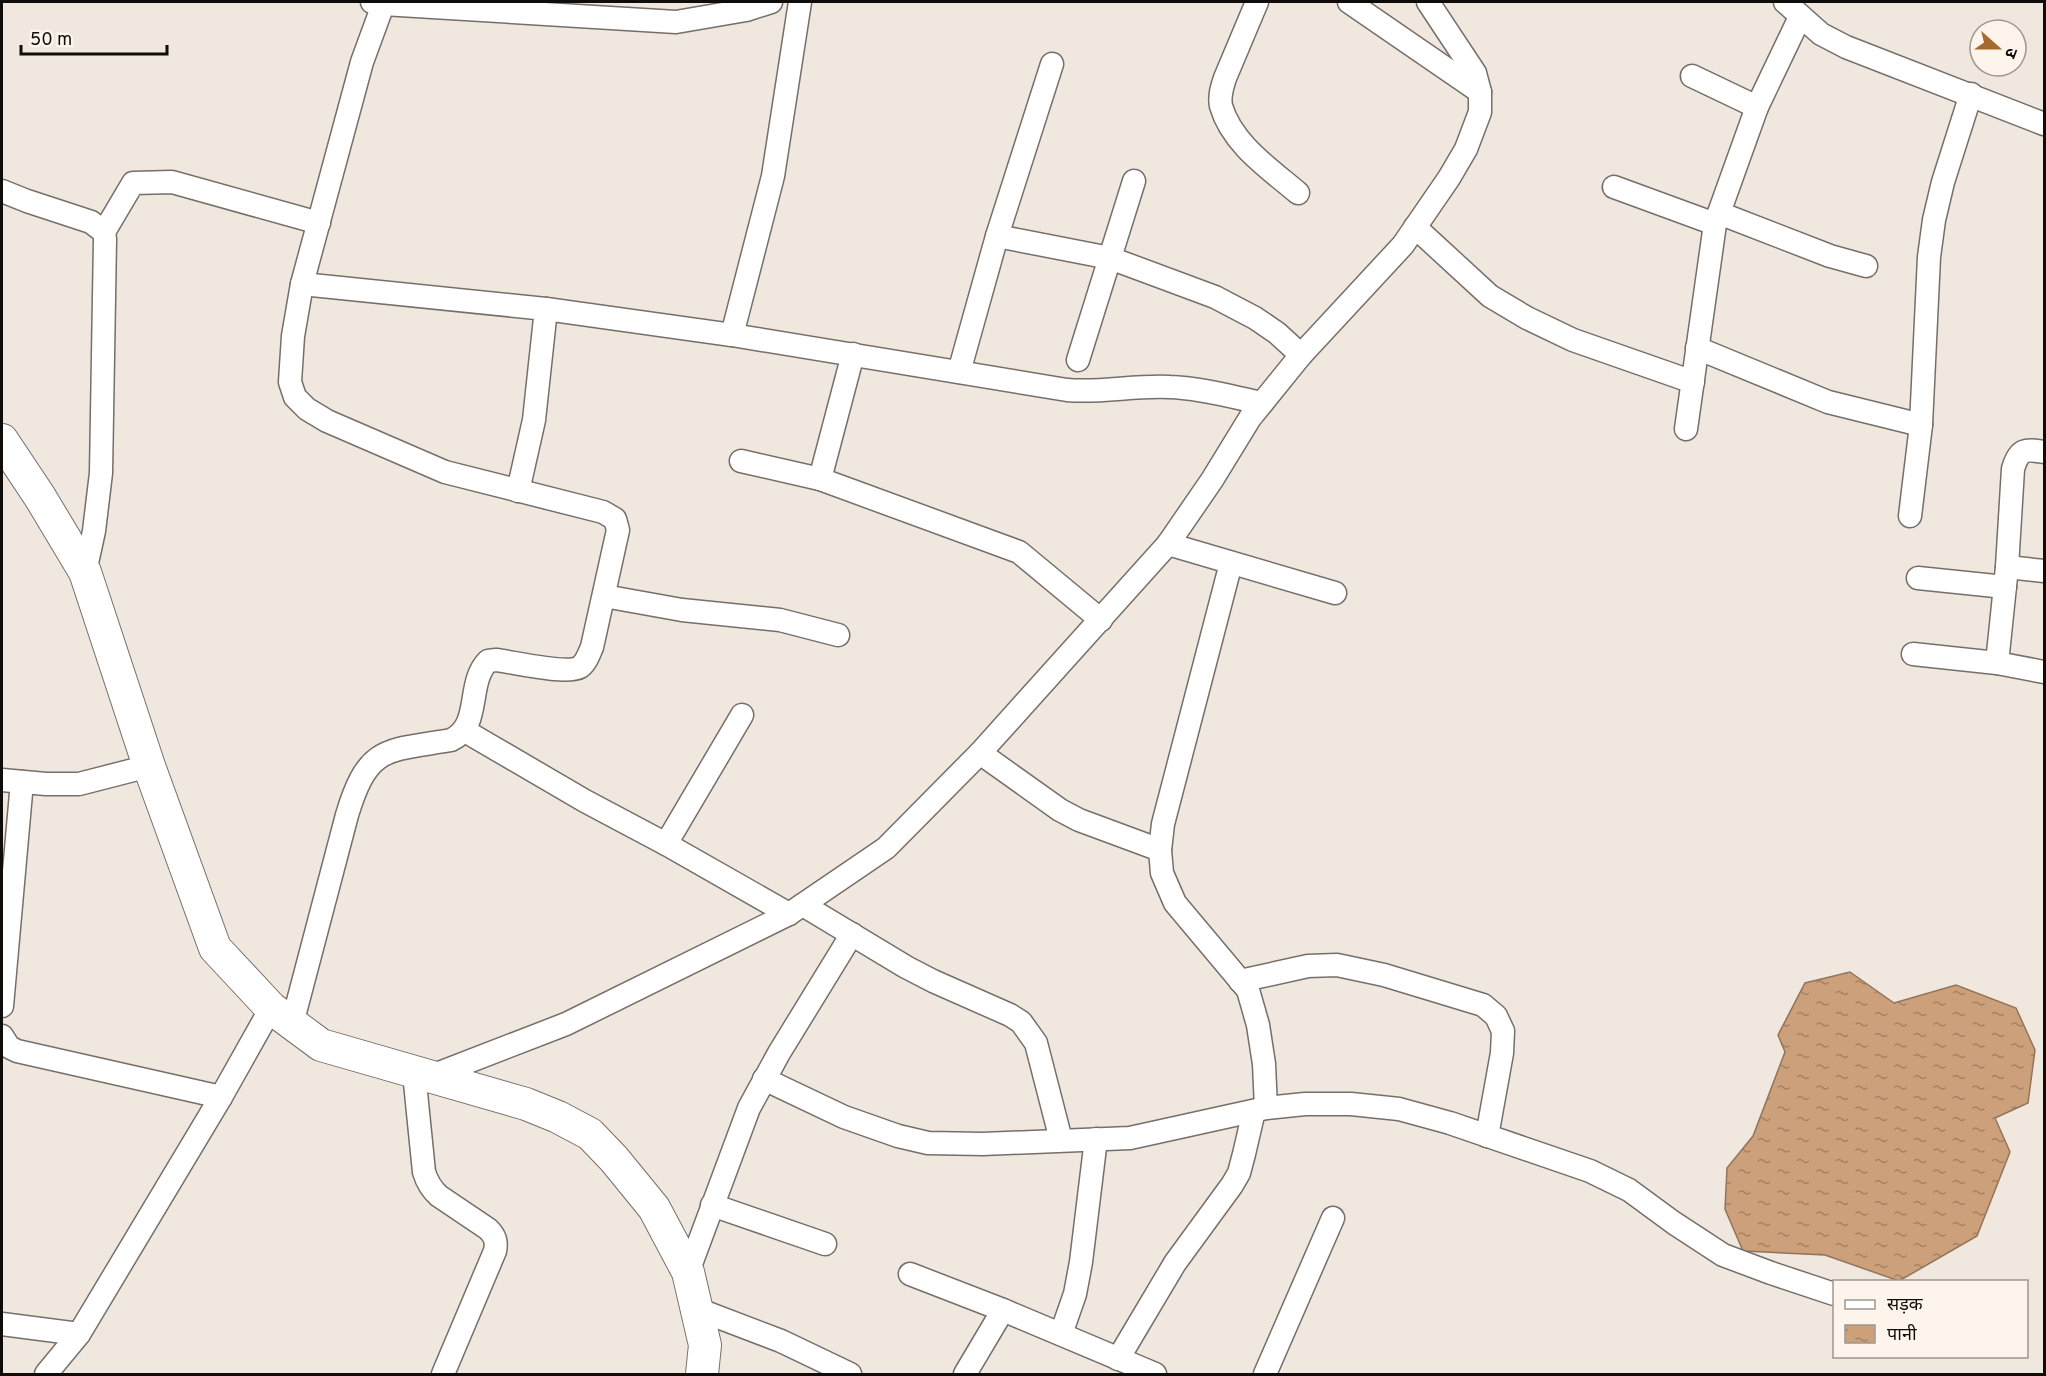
<svg xmlns="http://www.w3.org/2000/svg" width="2046" height="1376" viewBox="0 0 2046 1376" font-family="Overpass,'Noto Sans Devanagari',sans-serif">
	<style>
		.water { fill: url(#water-ripples); stroke: #937459; stroke-width: 1.5 }
		.lines { fill: none; stroke-linecap: round; stroke-linejoin: round }
		.minor-casing { stroke: #766e68; stroke-width: 25 }
		.secondary-casing { stroke: #766e68; stroke-width: 34 }
		.minor { stroke: #fff; stroke-width: 22 }
		.secondary { stroke: #fff; stroke-width: 32 }
	</style>
	<defs>
		<pattern id="water-ripples" width="26" height="14" patternUnits="userSpaceOnUse" patternTransform="scale(1.5)"><rect width="26" height="14" fill="#cca07b"/><path d="M2 4q2-2 4 0t4 0M15 11q2-2 4 0t4 0" fill="none" stroke="#a48163"/></pattern>
	</defs>
	<rect width="100%" height="100%" fill="#f0e7df"/>
	<path class="water" d="M1850,972L1894,1003L1956,985L2016,1008L2035,1050L2028,1103L1995,1118L2010,1152L1977,1236L1899,1281L1825,1255L1743,1251L1725,1209L1727,1168L1753,1136L1785,1052L1778,1035L1805,983Z"/>
	<g class="lines">
		<g class="minor-casing">
			<g id="minor">
				<path d="M372,2L383,4L676,22L746,10L771,2"/>
				<path d="M1257,2L1225,78C1222,87 1219,96 1221,106C1232,144 1270,169 1298,193"/>
				<path d="M1349,2L1480,92"/>
				<path d="M1785,2L1821,34L1846,47L2044,124"/>
				<path d="M1692,76L1757,107"/>
				<path d="M1614,187L1715,224"/>
				<path d="M2,191L27,201L91,222L104,232L105,239L101,473L94,531L85,572"/>
				<path d="M1719,213L1830,256L1866,266"/>
				<path d="M1415,227L1490,296L1527,318L1573,340L1693,382"/>
				<path d="M104,232L133,183L172,182L319,223"/>
				<path d="M997,236L1110,258L1215,297L1255,318L1277,333L1301,355"/>
				<path d="M302,284L546,309L732,335L1067,390C1102,393 1135,385 1170,387C1201,388 1232,397 1262,403"/>
				<path d="M732,335L773,176L800,2"/>
				<path d="M1697,348L1828,402L1921,425"/>
				<path d="M1078,360L1134,181"/>
				<path d="M959,372L997,236L1052,64"/>
				<path d="M1686,429L1715,224L1757,107L1800,17"/>
				<path d="M2044,452C2026,449 2019,448 2013,469L2007,567L1997,663L2044,672"/>
				<path d="M741,461L820,479L1019,552L1101,620"/>
				<path d="M820,479L853,354"/>
				<path d="M518,491L534,420L546,309"/>
				<path d="M1910,516L1921,425L1929,257L1934,220L1943,182L1971,94"/>
				<path d="M1168,544L1335,593"/>
				<path d="M1231,563L1163,824L1160,850L1162,873L1175,903L1248,990L1258,1025L1264,1064L1266,1108"/>
				<path d="M2007,567L2044,571"/>
				<path d="M1918,578L2005,587"/>
				<path d="M604,596L682,610L780,620L838,635"/>
				<path d="M1913,654L1997,663"/>
				<path d="M465,731L585,801L666,844L789,914"/>
				<path d="M980,753L1060,810L1079,820L1160,850"/>
				<path d="M2,780L46,784H79L149,766"/>
				<path d="M666,844L742,715"/>
				<path d="M803,905L906,967L933,981L1010,1015L1021,1022L1036,1043L1061,1140"/>
				<path d="M1240,981L1308,966L1337,965L1384,975L1483,1005L1496,1016L1503,1031L1502,1053L1487,1136"/>
				<path d="M2,1006L22,782"/>
				<path d="M292,1024L347,815C368,745 386,751 451,740C482,726 466,683 488,661L496,660C513,662 567,675 580,667C586,663 589,654 592,647L618,530L615,519L603,512L445,472L327,421L307,409L295,397L290,382L293,336L302,284L362,62L384,2"/>
				<path d="M2,1036L9,1047L17,1051L221,1097"/>
				<path d="M414,1073L424,1172C427,1182 431,1189 439,1196L488,1229C495,1236 497,1241 495,1251L443,1374"/>
				<path d="M429,1077L566,1024L789,914L886,848L980,753L1168,544L1212,480L1250,418L1301,355L1403,245L1449,178L1466,149L1480,112V92L1475,73L1428,2"/>
				<path d="M764,1079L844,1117L898,1136L928,1143L983,1144L1130,1138L1266,1108L1305,1104H1351L1399,1109L1450,1123L1590,1171L1629,1190L1674,1223L1723,1255L1771,1273L1834,1294"/>
				<path d="M712,1205L825,1244"/>
				<path d="M688,1272L749,1108L779,1053L852,934"/>
				<path d="M910,1274L1003,1310L1155,1374"/>
				<path d="M697,1309L781,1341L850,1374"/>
				<path d="M2,1324L79,1334"/>
				<path d="M1061,1334L1075,1294L1081,1262L1096,1139"/>
				<path d="M1118,1359L1175,1263L1232,1185L1239,1173L1244,1154L1254,1111"/>
				<path d="M46,1374L79,1334L221,1097L271,1008"/>
				<path d="M965,1374L1003,1310"/>
				<path d="M1265,1374L1333,1218"/>
			</g>
		</g>
		<g class="secondary-casing">
			<path id="secondary" d="M2,440L40,497L85,572L149,766L215,948L271,1008L321,1045L526,1104L558,1117L590,1134L614,1159L654,1208L688,1272L705,1345L702,1374"/>
		</g>
		<use href="#minor" class="minor"/>
		<use href="#secondary" class="secondary"/>
	</g>
	<rect width="2046" height="1376" fill="none" stroke="#0f0c09" stroke-width="6"/>
	<rect x="1833" y="1280" width="195" height="78" fill="#fdf4ec" stroke="#9e9791" stroke-width="1.5"/>
	<rect x="1845" y="1300" width="30" height="9" fill="#ffffff" stroke="#9e9791" stroke-width="1.5"/>
	<text x="1887" y="1310" font-size="18" fill="#0f0c09">सड़क</text>
	<rect x="1845" y="1325" width="30" height="18" fill="url(#water-ripples)" stroke="#9e9791" stroke-width="1.5"/>
	<text x="1887" y="1340" font-size="18" fill="#0f0c09">पानी</text>
	<g transform="translate(1998 48) rotate(111)"><circle r="28" fill="#fdf4ec" stroke="#9e9791" stroke-width="1.5"/>
	<path d="M0-4.5L10 22L0 15L-10 22Z" fill="#a76a2e"/>
	<text y="-9" font-size="16" font-weight="bold" text-anchor="middle" fill="#0f0c09">उ</text>
	</g>
	<path d="M21 45v9h146v-9" fill="none" stroke="#0f0c09" stroke-width="3"/>
	<text x="30" y="45" font-size="18" fill="#0f0c09" stroke="#fdf4ec" stroke-width="4.5" paint-order="stroke">50 m</text>
</svg>
